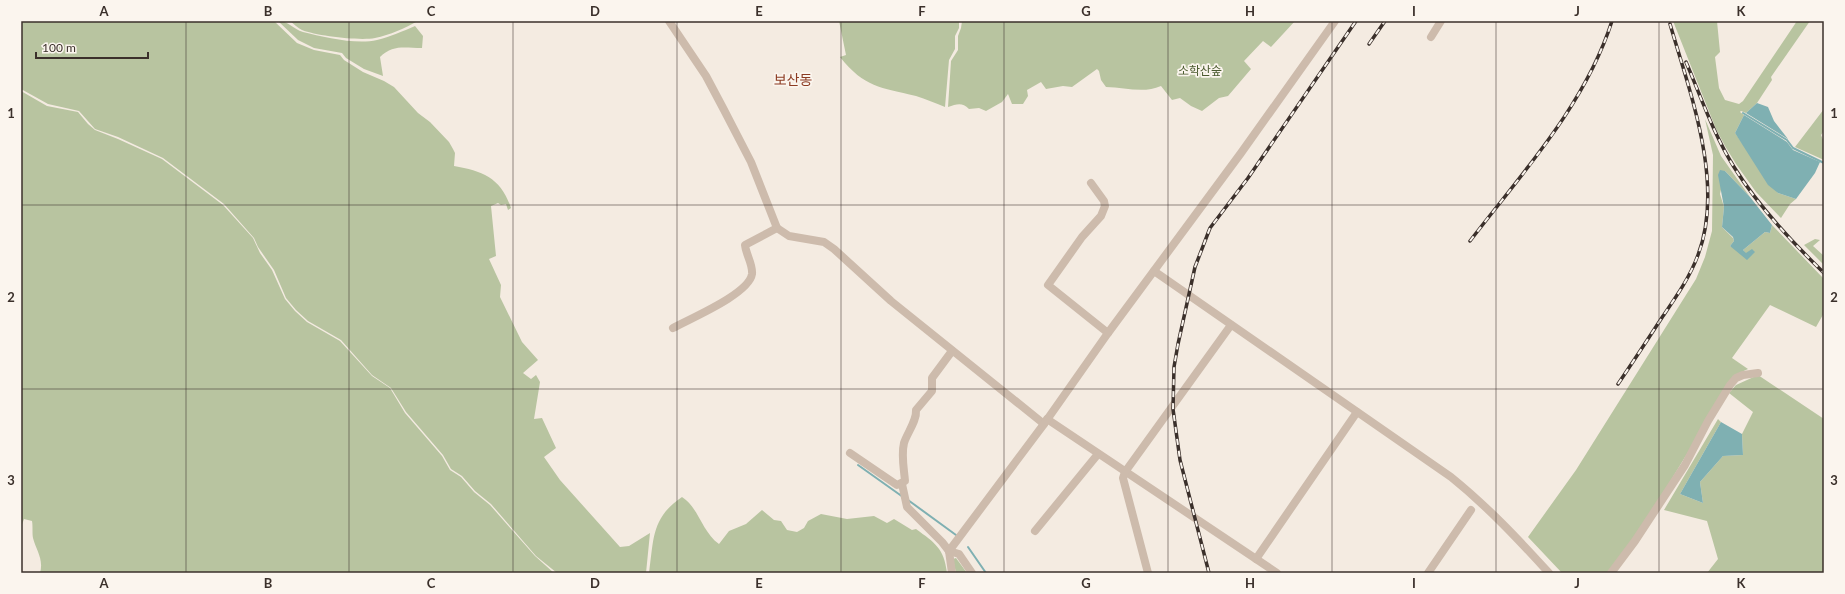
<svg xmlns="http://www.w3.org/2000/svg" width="1845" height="594" viewBox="0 0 1845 594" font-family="Lato,'Noto Sans KR',sans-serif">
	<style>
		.green { fill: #b8c4a0 }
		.water { fill: #7fb0b2 }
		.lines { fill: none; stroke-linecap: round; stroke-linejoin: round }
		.stream { stroke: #7fb0b2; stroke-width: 2 }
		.minor { stroke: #cdbbac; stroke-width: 8 }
		.rail-casing { stroke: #3b302b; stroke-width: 3.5 }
		.rail { stroke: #fbf5ee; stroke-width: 2; stroke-dasharray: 6; stroke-linecap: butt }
		.grid { fill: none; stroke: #3b302b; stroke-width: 1; stroke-opacity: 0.55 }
		.labels { text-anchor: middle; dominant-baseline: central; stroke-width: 3.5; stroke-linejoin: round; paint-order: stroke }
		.park-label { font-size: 12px; fill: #4a5a2e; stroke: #fbf5ee }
		.quarter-label { font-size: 14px; fill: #8c3b22; stroke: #fbf5ee }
		.neatline { fill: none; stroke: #3b302b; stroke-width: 1.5 }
		.grid-label { font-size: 13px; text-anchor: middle; font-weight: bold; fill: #3b302b }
	</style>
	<rect width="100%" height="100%" fill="#f4ebe1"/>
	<g class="green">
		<path d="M21,21H274L297,43L314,50L340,55L344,60L363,72L384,81L394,87L418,113L430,122L449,142L453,149L455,153L454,166C483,171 501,178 511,208L508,210L506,204L501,205L498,203L491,206L496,256L489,259L501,285L500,297L522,342L538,360L523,373L531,379L536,375L540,382L534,419L542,418L556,448L544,457L560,480L620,547L629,546L650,533L646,573H557L536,556L491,504L475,491L462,476L451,469L443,455L406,412L391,388L372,375L341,340L308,321L296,310L286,298L274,270L258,247L254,238L224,204L163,158L118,137L95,129L79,111L48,104L21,89Z"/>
		<path d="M278,21C289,21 293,29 303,32C324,37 356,45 377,40C390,37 403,31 415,26L423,36L422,48C405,48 393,44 380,57L383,76L364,69L346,58L342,53L314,48L298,40Z"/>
		<path d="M290,21H418C405,28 390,35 375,38C360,41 317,36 302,30C298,28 294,24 290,21Z"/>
		<path d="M839,21H959V28L955,36V49L949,60L945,107C935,103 926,99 916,96C880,87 865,88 840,57L846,55Z"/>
		<path d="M962,21H1295L1271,47L1263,41L1244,61L1251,69L1228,96L1219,98L1202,111L1191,106L1180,98L1172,100L1161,86C1143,94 1125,87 1106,87L1101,80L1099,71L1097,69L1072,87L1063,86L1046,89L1041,82L1027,90L1028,96L1023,104H1012L1008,94L1002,102L986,111L979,108L969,109C962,102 957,104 948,107L951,61L958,50V36L961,28Z"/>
		<path d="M1673,21H1717L1720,52L1715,57L1719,88L1725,100L1739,104L1743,101L1797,21H1810L1771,77L1772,80L1757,103L1746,113L1741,111L1740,112L1744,115L1735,133L1778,193L1796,199L1790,204L1781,218L1756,192L1736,164L1725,146L1716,129Z"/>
		<path d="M21,91L47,106L78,112L88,124L95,130L118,139L162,159L223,205L253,238L260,253L272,270L285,299L295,311L307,322L340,341L372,376L390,388L405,413L442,456L450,470L461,477L474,492L490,505L535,556L554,573H40C44,559 36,550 33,538C32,533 33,526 32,521L24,519L21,527Z"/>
		<path d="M1824,109V131L1821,135L1824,142V160L1795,147Z"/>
		<path d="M1705,119L1721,156L1750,197L1725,171L1720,194L1724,207L1722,227L1733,238L1734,241L1730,246L1746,254L1743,250L1765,232L1770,233L1772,225L1824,279V313L1816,327L1770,305L1732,358L1748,369L1735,375L1654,508L1614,566L1607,573H1562L1528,537L1576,470L1696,279L1705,257L1712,231L1713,155Z"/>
		<path d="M1815,239L1820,240L1813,246L1824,256V265L1804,245Z"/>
		<path d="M1758,375L1824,419V573H1707L1718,559L1707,521L1664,510L1718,419L1721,422L1680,494L1703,503L1700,482L1723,456L1743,455L1742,434L1753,412L1729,393L1736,385Z"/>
		<path d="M682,497C699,508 702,532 719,544L729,531L746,524L762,510L774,520L781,521L787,530L797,532L804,528L808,521L821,514L847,519L874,516L887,523L894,519L912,530L916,529C935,543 944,548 947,573H649C654,539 651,518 682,497Z"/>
		<path d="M956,558L967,573H956L953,559Z"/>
	</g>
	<g class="water">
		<path d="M1757,103L1768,107L1774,121L1788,139L1746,113Z"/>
		<path d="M1744,115L1787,142L1793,150L1820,162L1815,173L1796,199L1778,193L1768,185L1735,133Z"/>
		<path d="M1720,170L1725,171L1750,197L1772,225L1770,233L1765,232L1743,250L1746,253L1752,249L1755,252L1747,260L1730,246L1734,241L1733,237L1722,227L1724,207L1718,175Z"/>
		<path d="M1721,422L1742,434L1743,455L1723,456L1700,482L1703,503L1680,494Z"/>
	</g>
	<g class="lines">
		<g class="stream">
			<path d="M1743,113L1787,140L1793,148L1824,163"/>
			<path d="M858,465L903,497"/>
			<path d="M908,500L956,535"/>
			<path d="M968,547L986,573"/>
		</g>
		<g class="minor">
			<path d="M669,21L706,76L723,108L751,162L777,228L789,236L824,242L834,249L891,301L1044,424"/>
			<path d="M1431,37L1441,21"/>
			<path d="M1091,183L1104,201L1105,206L1101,216L1082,237L1048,285L1108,333"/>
			<path d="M1154,271L1451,477C1487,506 1518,539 1549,573"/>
			<path d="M673,328C691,318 749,294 752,274C753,264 746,255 745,245L777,228"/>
			<path d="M1047,419L1277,573"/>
			<path d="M850,453L897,485L905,481C904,469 901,455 904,443C907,433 917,421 916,410L932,391V378L952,351"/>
			<path d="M902,484L907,507L942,542L949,551L952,573"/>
			<path d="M1035,531L1098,454"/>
			<path d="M949,551L1044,424L1108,333L1241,153L1335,21"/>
			<path d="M949,551L959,554L972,573"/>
			<path d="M1256,559L1357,412"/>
			<path d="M1148,573L1123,478L1125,472L1231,325"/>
			<path d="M1428,573L1471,510"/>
			<path d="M1611,573L1635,541L1685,465L1708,421L1730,385L1736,378L1743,375L1758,373"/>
		</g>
		<g class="rail-casing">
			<g id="rail">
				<path d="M1369,44L1385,21"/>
				<path d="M1686,62C1701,97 1713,133 1734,167C1758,206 1791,241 1824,273"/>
				<path d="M1470,241C1523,172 1585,105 1612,21"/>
				<path d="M1618,384C1633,362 1648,339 1663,316C1676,297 1690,277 1698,255C1725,184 1690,93 1670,24"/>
				<path d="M1209,573L1180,460L1173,409L1174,367L1178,344L1195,267L1210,228L1248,178L1356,21"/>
			</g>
		</g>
		<use href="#rail" class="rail"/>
	</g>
	<path class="grid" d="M186,21V573M349,21V573M513,21V573M677,21V573M841,21V573M1004,21V573M1168,21V573M1332,21V573M1496,21V573M1659,21V573M21,205H1824M21,389H1824"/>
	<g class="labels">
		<g class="park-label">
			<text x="1200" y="70">소학산숲</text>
		</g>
		<g class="quarter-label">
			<text x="793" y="79">보산동</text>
		</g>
	</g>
	<rect width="1845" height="594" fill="none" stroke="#fbf5ee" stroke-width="44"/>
	<path d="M36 52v6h112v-6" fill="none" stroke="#3b302b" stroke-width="2"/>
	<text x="42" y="52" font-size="12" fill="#3b302b" stroke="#fbf5ee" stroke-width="3" paint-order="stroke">100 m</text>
	<rect x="22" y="22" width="1801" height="550" class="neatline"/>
	<g class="grid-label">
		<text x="104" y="16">A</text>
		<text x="268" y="16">B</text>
		<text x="431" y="16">C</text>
		<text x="595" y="16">D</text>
		<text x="759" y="16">E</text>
		<text x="922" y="16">F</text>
		<text x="1086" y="16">G</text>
		<text x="1250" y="16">H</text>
		<text x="1414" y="16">I</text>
		<text x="1577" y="16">J</text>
		<text x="1741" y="16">K</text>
		<text x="11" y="118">1</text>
		<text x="1834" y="118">1</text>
		<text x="11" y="302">2</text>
		<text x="1834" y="302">2</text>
		<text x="11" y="485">3</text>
		<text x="1834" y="485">3</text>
		<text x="104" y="588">A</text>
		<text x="268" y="588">B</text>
		<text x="431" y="588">C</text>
		<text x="595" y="588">D</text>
		<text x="759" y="588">E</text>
		<text x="922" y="588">F</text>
		<text x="1086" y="588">G</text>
		<text x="1250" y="588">H</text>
		<text x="1414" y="588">I</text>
		<text x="1577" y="588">J</text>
		<text x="1741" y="588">K</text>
	</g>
</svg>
